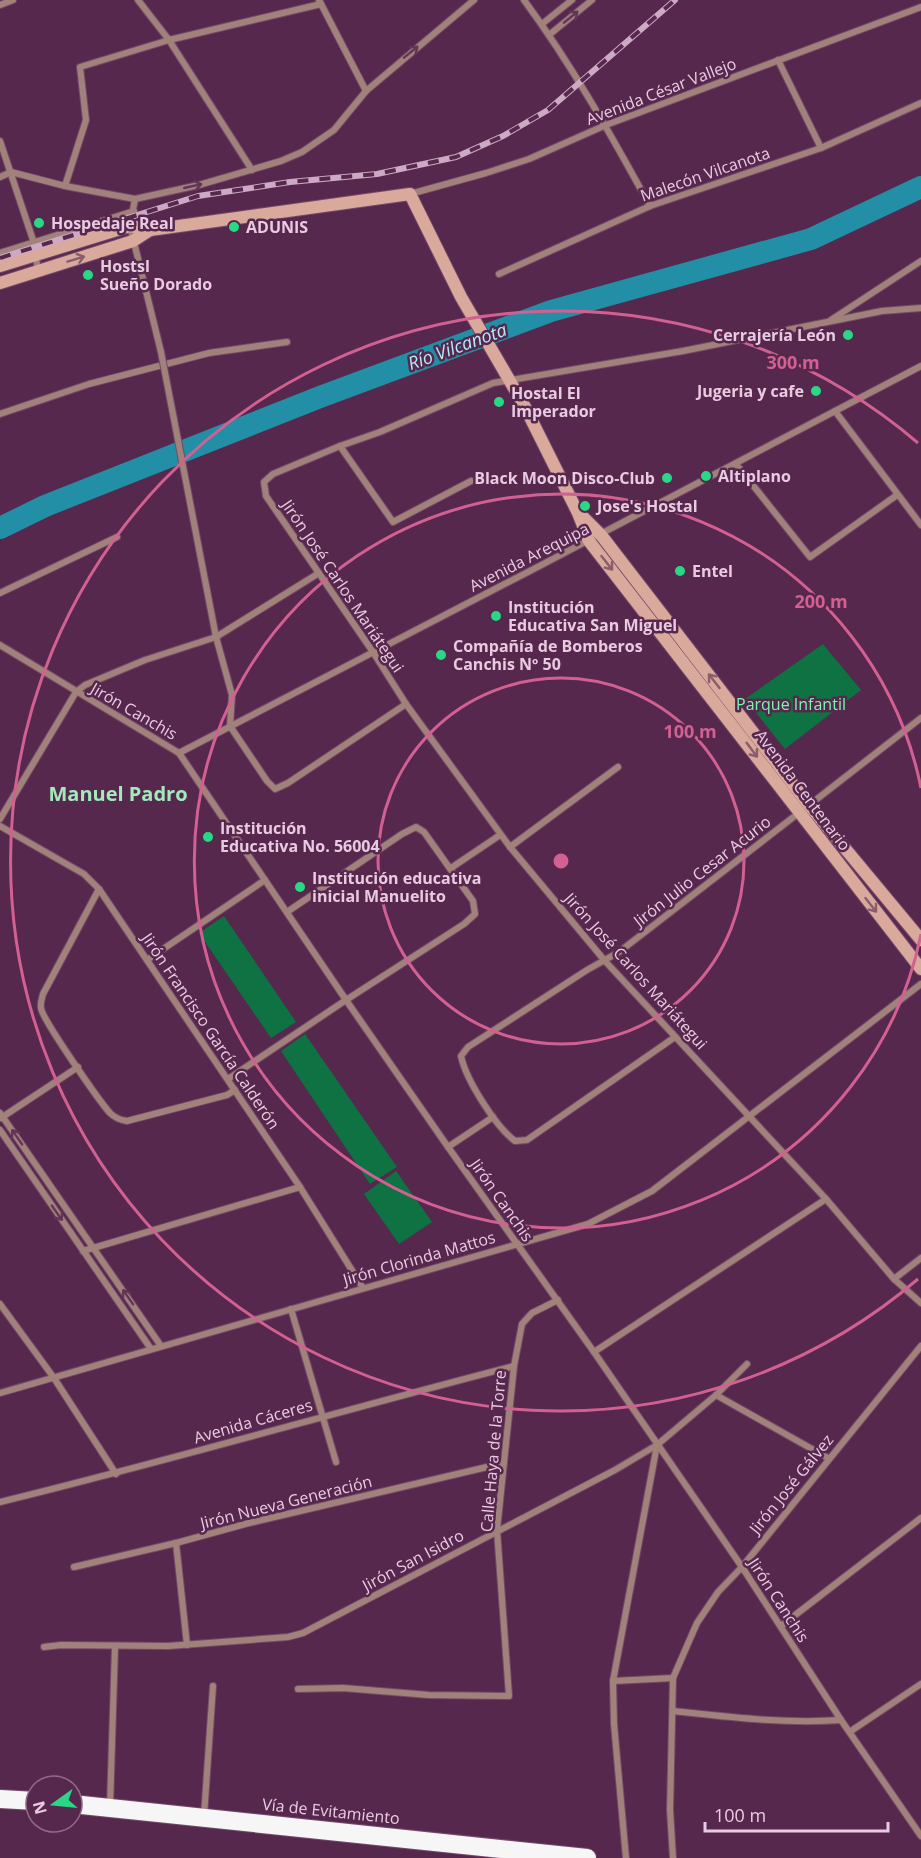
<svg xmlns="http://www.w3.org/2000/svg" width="921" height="1858" viewBox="0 0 921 1858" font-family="'Open Sans',sans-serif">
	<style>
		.green { fill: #0e7243 }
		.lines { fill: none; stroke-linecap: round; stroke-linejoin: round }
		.river { stroke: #238fa6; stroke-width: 22 }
		.street-casing { stroke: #74496b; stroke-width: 8 }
		.secondary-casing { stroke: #74496b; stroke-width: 14 }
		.highway-casing { stroke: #74496b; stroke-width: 20 }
		.street { stroke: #a0827a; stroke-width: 6 }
		.secondary { stroke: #d9a99c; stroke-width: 12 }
		.highway { stroke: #f6f6f6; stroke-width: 18 }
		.rail-casing { stroke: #ccaac3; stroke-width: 6 }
		.rail { stroke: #57284d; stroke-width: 4; stroke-dasharray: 11; stroke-linecap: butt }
		.street-bridge-casing { stroke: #74496b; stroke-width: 8; stroke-linecap: butt }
		.street-bridge { stroke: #a0827a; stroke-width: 6 }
		.oneway { stroke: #623654 }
		.oneway2 { stroke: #8b5c6d }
		.ring { fill: none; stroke: #d26091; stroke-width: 3 }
		.poi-dot { fill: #29d885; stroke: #57284d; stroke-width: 2 }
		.labels { text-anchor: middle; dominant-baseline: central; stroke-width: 5; stroke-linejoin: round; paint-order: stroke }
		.street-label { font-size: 16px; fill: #e9cbe1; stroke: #57284d }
		.poi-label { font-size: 16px; font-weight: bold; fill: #e9cbe1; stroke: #57284d; text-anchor: start }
		.park-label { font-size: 16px; fill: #7af7ae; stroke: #57284d }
		.water-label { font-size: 18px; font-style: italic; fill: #b1eaf9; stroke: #57284d }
		.quarter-label { font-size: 20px; font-weight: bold; fill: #a0ebbc; stroke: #57284d }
		.centre { fill: #d26091; stroke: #57284d; stroke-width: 3 }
		.ring-label { font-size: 18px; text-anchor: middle; font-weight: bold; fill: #d26091; stroke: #57284d; stroke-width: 5; stroke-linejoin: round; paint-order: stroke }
	</style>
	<rect width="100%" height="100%" fill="#57284d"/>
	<g class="green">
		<path d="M823,644L861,690L785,749L745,699Z"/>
		<path d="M224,916L296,1022L271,1038L199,933Z"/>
		<path d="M305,1034L397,1167L370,1184L281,1051Z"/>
		<path d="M396,1171L432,1222L399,1244L364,1194Z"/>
	</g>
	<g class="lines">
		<path class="river" d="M0,528L45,506L320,397L551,311L811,239L921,187"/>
		<g class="street-casing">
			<g id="street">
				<path d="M138,0L169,40L252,170"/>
				<path d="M319,0L366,91"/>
				<path d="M524,0C572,65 611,135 650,206"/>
				<path d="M0,5L13,0"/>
				<path d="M542,24L572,0"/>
				<path d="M549,35L592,0"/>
				<path d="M778,60L821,148"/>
				<path d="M0,141L34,243L38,271"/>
				<path d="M0,177L11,172L65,186L135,199L199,185L281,161L302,152L334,130L366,91L474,0"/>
				<path d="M65,186L86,120L80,67L169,40L321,4"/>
				<path d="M410,194L486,173L529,159L606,125L921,7"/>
				<path d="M135,199L130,226L161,352"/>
				<path d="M0,253L134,211"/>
				<path d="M499,274L650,206L821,148L921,103"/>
				<path d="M921,308L882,311L683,351L493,383L380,432L340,446L273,474L264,482L266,496L373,652L406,704L510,847L605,961L826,1199L894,1279L921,1303"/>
				<path d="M831,320L921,261"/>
				<path d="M835,411L921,525"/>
				<path d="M0,414L89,384L209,353L287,342"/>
				<path d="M340,446L393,522L471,481"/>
				<path d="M736,464L810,557L897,495"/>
				<path d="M188,492L216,637L232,695L230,726L267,781L275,789L288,783L406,704"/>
				<path d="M0,593L117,537"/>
				<path d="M0,645L179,753L346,1000L448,1147L594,1352L742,1567L841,1720L921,1836"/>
				<path d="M179,753C427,625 674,496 921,366"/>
				<path d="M808,806L921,718"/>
				<path d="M0,819L76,692L85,685L145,660L216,637L319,573"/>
				<path d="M0,826L84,874L99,889L300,1187L363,1288"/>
				<path d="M510,847L618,767"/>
				<path d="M451,868L500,835"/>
				<path d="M99,889L43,994C42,998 40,1004 41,1008C42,1019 100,1102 110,1113C115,1118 120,1120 127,1121L227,1095L235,1090"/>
				<path d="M147,960L265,880"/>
				<path d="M675,1037L527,1140L515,1141C496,1127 466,1080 461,1056L468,1047L587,970L619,952L800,812"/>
				<path d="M228,1079L346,1000L464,924L475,914L473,901L424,832L416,827L402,834L287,912"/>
				<path d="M0,1113L161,1346"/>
				<path d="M1,1118L78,1067"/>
				<path d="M0,1130L151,1349"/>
				<path d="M448,1147L493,1117"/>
				<path d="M83,1251L300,1187"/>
				<path d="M894,1279L921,1258"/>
				<path d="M0,1304L54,1378L116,1474"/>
				<path d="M291,1309L336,1462"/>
				<path d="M594,1352L826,1199"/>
				<path d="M0,1393L588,1224L652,1191L921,984"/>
				<path d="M716,1395L828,1458"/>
				<path d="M0,1502C172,1460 343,1410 514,1366"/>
				<path d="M176,1543L187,1645"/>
				<path d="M74,1567L176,1543L249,1523L504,1463"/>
				<path d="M781,1626L921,1518"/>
				<path d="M44,1647L61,1645L168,1646L288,1637L303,1633L615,1470L657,1445L716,1395L747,1364"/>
				<path d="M613,1681L673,1678"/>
				<path d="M298,1689L343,1688L429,1695L509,1696L497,1530L514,1366L522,1324L532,1313L558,1300"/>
				<path d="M673,1711C729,1717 785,1724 841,1720"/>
				<path d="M851,1731L921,1684"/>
				<path d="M110,1806L115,1647"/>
				<path d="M204,1816L213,1686"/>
				<path d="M626,1858L614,1724L613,1681L657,1445"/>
				<path d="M673,1858L670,1810L673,1678L697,1623L718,1592L742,1567L921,1346"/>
			</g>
		</g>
		<g class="secondary-casing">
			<g id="secondary">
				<path d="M0,266L130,226L150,230L410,194L461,297L525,407L578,513L589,541L921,969"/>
				<path d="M0,283L133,241L150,230"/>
				<path d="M583,517L601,535L809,805L921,940"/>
			</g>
		</g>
		<g class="highway-casing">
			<g id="highway">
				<path d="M0,1799L36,1801"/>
				<path d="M72,1804L587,1858"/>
			</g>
		</g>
		<use href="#street" class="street"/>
		<use href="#secondary" class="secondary"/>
		<use href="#highway" class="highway"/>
		<g class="rail-casing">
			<path id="rail" d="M0,258L198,196L290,182L377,174L456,157L503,136L548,110L675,0"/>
		</g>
		<use href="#rail" class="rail"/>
		<g class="street-bridge-casing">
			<path id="street-bridge" d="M161,352L188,492"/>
		</g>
		<use href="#street-bridge" class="street-bridge"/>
	</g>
	<defs><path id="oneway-shaft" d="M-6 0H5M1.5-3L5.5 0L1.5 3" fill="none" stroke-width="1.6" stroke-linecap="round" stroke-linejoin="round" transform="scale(1.5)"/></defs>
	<g class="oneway">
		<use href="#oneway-shaft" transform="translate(571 17) rotate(-39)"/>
		<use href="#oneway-shaft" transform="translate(411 52) rotate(-39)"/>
		<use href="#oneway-shaft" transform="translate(193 186) rotate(-13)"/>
		<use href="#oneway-shaft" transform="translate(17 1137) rotate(-125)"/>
		<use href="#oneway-shaft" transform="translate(57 1213) rotate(55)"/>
		<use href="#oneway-shaft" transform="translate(128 1297) rotate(-125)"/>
	</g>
	<g class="oneway2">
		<use href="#oneway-shaft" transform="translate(76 259) rotate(-17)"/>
		<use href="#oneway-shaft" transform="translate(607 563) rotate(52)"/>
		<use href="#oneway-shaft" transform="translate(714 681) rotate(-128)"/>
		<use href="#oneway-shaft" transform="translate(752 750) rotate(53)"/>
		<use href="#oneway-shaft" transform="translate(871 905) rotate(52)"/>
	</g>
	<g class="ring">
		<circle cx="561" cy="861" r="183"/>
		<path d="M921 934A367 367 0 1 1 921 788"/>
		<path d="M918 1279A550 550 0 1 1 918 443"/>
	</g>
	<g class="poi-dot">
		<circle cx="39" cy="223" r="6"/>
		<circle cx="234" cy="227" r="6"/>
		<circle cx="88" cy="275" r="6"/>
		<circle cx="848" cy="335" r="6"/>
		<circle cx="816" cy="391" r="6"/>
		<circle cx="499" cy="402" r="6"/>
		<circle cx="706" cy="476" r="6"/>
		<circle cx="667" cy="478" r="6"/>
		<circle cx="585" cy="506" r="6"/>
		<circle cx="680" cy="571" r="6"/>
		<circle cx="496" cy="616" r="6"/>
		<circle cx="441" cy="655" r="6"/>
		<circle cx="208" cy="837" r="6"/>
		<circle cx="300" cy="887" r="6"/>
	</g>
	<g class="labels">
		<g class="street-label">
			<text transform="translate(661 91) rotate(-21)">Avenida César Vallejo</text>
			<text transform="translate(705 174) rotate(-19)">Malecón Vilcanota</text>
			<text transform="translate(529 557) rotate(-27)">Avenida Arequipa</text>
			<text transform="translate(343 586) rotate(56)">Jirón José Carlos Mariátegui</text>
			<text transform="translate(134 711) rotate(30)">Jirón Canchis</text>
			<text transform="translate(803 790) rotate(53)">Avenida Centenario</text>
			<text transform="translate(702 871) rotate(-38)">Jirón Julio Cesar Acurio</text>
			<text transform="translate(636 971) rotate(48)">Jirón José Carlos Mariátegui</text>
			<text transform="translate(211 1031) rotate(56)">Jirón Francisco García Calderón</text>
			<text transform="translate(502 1200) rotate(55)">Jirón Canchis</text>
			<text transform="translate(419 1258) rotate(-16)">Jirón Clorinda Mattos</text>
			<text transform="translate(253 1421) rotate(-16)">Avenida Cáceres</text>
			<text transform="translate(493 1451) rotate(-85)">Calle Haya de la Torre</text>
			<text transform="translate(791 1484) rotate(-51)">Jirón José Gálvez</text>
			<text transform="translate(286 1502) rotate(-14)">Jirón Nueva Generación</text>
			<text transform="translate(413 1560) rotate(-28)">Jirón San Isidro</text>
			<text transform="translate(779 1600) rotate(57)">Jirón Canchis</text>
			<text transform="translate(331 1811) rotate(6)">Vía de Evitamiento</text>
		</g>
		<g class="poi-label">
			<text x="51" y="223">Hospedaje Real</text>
			<text x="246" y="227">ADUNIS</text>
			<text x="100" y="266">Hostsl<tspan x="100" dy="18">Sueño Dorado</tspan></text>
			<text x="836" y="335" text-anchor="end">Cerrajería León</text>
			<text x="804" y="391" text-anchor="end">Jugeria y cafe</text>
			<text x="511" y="393">Hostal El<tspan x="511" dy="18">Imperador</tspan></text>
			<text x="718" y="476">Altiplano</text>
			<text x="655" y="478" text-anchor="end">Black Moon Disco-Club</text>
			<text x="597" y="506">Jose's Hostal</text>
			<text x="692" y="571">Entel</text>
			<text x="508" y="607">Institución<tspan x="508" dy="18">Educativa San Miguel</tspan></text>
			<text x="453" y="646">Compañía de Bomberos<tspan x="453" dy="18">Canchis Nº 50</tspan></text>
			<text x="220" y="828">Institución<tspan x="220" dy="18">Educativa No. 56004</tspan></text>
			<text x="312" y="878">Institución educativa<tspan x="312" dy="18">inicial Manuelito</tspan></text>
		</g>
		<g class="park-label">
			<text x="791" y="704">Parque Infantil</text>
		</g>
		<g class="water-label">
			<text transform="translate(457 346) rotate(-20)">Río Vilcanota</text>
		</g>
		<g class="quarter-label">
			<text x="118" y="793">Manuel Padro</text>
		</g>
	</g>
	<circle cx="561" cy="861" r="9" class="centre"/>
	<g class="ring-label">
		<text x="793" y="369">300 m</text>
		<text x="821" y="608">200 m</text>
		<text x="690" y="738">100 m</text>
	</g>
	<g transform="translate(54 1804) rotate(255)"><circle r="28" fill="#57284d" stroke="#916988" stroke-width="1.5"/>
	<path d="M0-4.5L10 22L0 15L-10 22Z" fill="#29d885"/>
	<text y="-9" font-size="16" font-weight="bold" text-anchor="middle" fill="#e9cbe1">N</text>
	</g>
	<path d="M705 1822v9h183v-9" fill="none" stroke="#e9cbe1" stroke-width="3"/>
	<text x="714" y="1822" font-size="18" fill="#e9cbe1" stroke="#57284d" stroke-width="4.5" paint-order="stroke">100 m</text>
</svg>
